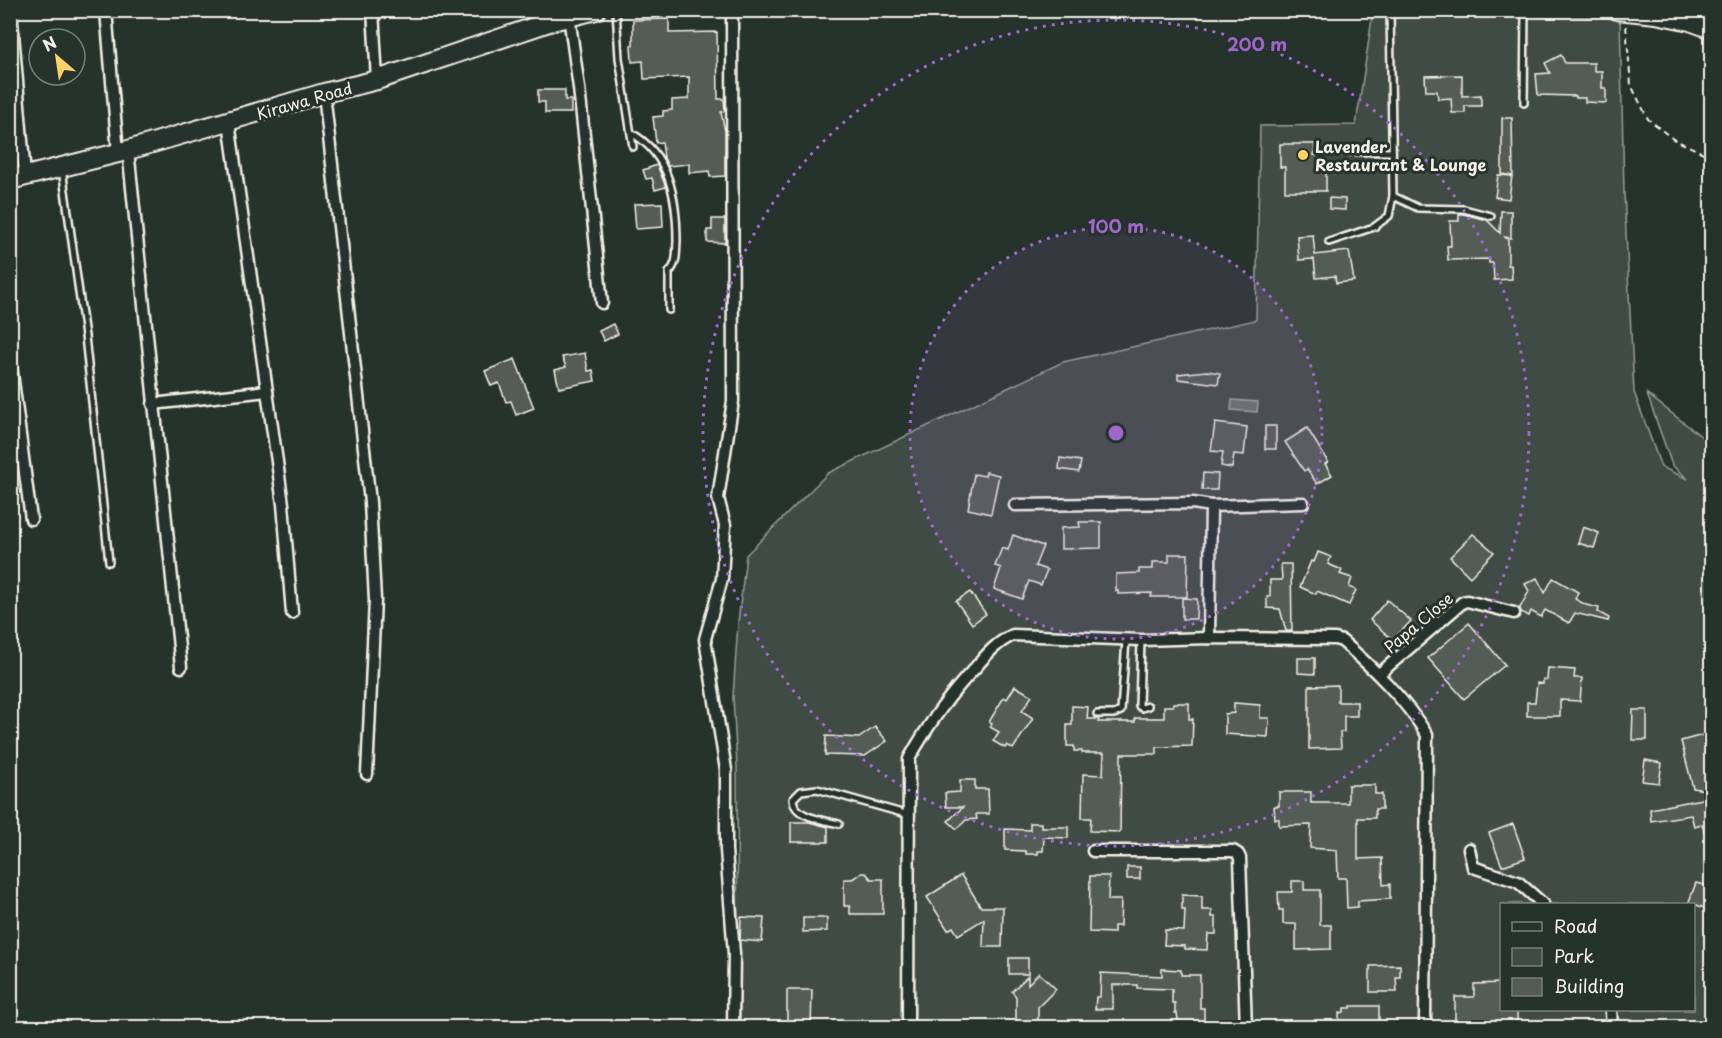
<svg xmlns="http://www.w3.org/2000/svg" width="1722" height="1038" viewBox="0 0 1722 1038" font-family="'Playpen Sans',sans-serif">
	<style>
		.green { fill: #414b45; stroke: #9a9e96; stroke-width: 1.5; fill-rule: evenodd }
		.water { fill: #676f68; stroke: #9fa39b; stroke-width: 1.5 }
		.building { fill: #525c55; stroke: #f4f1e8; stroke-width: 1.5 }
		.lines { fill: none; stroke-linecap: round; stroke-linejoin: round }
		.lane-casing { stroke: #f4f1e8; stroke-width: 10 }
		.street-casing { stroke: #f4f1e8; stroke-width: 15 }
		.primary-casing { stroke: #f4f1e8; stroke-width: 22 }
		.path { stroke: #f4f1e8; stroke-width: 2; stroke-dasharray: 6 4.5; stroke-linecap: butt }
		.lane { stroke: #26332d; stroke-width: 5 }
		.street { stroke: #26332d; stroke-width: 10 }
		.primary { stroke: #26332d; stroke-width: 18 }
		.ring { fill: none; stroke: #9f67cb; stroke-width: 3; stroke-dasharray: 3 6 }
		.poi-dot { fill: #ffd166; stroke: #26332d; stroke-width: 2 }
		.labels { text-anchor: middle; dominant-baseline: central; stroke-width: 6; stroke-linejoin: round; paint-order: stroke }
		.street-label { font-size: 16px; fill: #f4f1e8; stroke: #26332d }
		.poi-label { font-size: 16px; font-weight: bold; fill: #f4f1e8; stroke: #26332d; text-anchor: start }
		.centre { fill: #9f67cb; stroke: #26332d; stroke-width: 3 }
		.ring-label { font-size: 18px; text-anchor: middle; font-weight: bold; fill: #9f67cb; stroke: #26332d; stroke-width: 6; stroke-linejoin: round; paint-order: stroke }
	</style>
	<rect width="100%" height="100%" fill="#26332d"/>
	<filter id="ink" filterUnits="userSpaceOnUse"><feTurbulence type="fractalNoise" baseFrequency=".0167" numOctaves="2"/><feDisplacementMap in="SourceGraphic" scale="12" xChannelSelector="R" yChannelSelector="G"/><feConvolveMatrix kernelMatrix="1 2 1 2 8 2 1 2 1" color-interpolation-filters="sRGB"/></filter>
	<g filter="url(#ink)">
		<path class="green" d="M1373,12L1620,17L1624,193L1634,392L1661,467L1688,479L1672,465L1647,394L1711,444V1027L738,1028L737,767L733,697L738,623L746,555L828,473L1063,362L1256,320L1260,126L1356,125ZM1502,904H1694V1010H1502Z"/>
		<path class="water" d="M1232,400L1258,402L1257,412L1231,410Z"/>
		<g class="building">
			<path d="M669,19V33L717,32L718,99H724L725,111L721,112L725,131V176L710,177L709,171L689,173V164L668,166L664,158L662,142L656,143L653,117L663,116V111L672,110V100L689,99V77L644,79L643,61L632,62L631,45H633V20Z"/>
			<path d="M1561,55L1565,63H1594V71H1602V88H1606V103L1585,102V98H1576V96L1538,95L1536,74L1550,73L1545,63Z"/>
			<path d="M1462,75V96L1481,95V106H1465V113H1452L1451,98L1438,99L1437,91H1426L1425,76Z"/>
			<path d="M538,90H565V100H571V113H545V102H538Z"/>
			<path d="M1502,118H1512L1513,176L1502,174Z"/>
			<path d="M1280,144H1315L1314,155L1322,156V164H1326V191H1285V167H1280Z"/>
			<path d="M657,165L666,187L655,190L652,178L646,179L643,170Z"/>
			<path d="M1498,175L1512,176L1509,199L1495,197Z"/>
			<path d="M1329,198L1345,199V210L1329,209Z"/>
			<path d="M662,203L663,227L636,229L634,204Z"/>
			<path d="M1501,211H1511V238L1505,237L1508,240V265H1511L1512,279L1494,280L1493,263H1489V259L1448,260L1447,246H1451L1450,221H1459V214H1463L1487,220L1500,233Z"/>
			<path d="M712,219H725V243L707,242V230H712Z"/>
			<path d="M1313,235L1315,255L1349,251L1354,281L1336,283L1335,276L1316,278L1314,259L1299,260L1297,236Z"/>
			<path d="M613,324L618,334L604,341L599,331Z"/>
			<path d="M585,353L588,371L593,370L595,381L559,388L555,370L566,367L562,357Z"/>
			<path d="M515,359L534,408L516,415L511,401L506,402L499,383L491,386L485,371Z"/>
			<path d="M1207,371L1220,373L1218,384L1178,379V374Z"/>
			<path d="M1215,423L1247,427L1244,455L1234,454L1232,468L1221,466L1223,452L1211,451Z"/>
			<rect x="1265" y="426" width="11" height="23"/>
			<path d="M1307,428L1328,462L1325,464L1332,475L1317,484L1307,469L1304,471L1285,442Z"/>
			<path d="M1060,458L1081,461L1079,472L1059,469Z"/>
			<path d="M986,472L999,475L991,514L968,509L974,474L985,476Z"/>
			<path d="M1203,473L1218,474L1217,490H1202Z"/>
			<path d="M1079,522H1101V548L1061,549V528L1080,527Z"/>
			<path d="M1583,527L1599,533L1594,548L1578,543Z"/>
			<path d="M1473,534L1494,552L1470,577L1450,557Z"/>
			<path d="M1013,535L1043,546L1035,566L1047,570L1041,585L1029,581L1022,599L994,589L1001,568L995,566L1002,548L1008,550Z"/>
			<path d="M1318,552L1331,557L1328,564L1342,570L1340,574L1352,578L1349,587L1356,590L1349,605L1317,591L1316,594L1300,587L1311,561L1314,562Z"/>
			<path d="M1169,554H1188L1187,597H1151L1152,593L1118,594V591H1116V574L1139,573V569H1153V562H1169Z"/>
			<path d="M1281,564H1291L1292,631H1286L1280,609L1267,608V597H1270V580H1282Z"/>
			<path d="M1537,578L1545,593L1553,578L1578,592L1575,599L1586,605L1599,608L1598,612L1609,618L1608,621L1575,613L1569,623L1545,610L1541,617L1531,611L1529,616L1521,612L1520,608L1529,591L1525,584Z"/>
			<path d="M970,592L986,614L972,624L956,601Z"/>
			<path d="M1182,598L1197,599L1196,619H1182Z"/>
			<path d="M1387,600L1411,621L1393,640L1370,620Z"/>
			<path d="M1469,623L1505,665L1464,699L1428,658Z"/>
			<path d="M1298,658H1315V674L1298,673Z"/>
			<path d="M1548,668L1575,670L1574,678H1582L1580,701L1560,700V716H1527V702H1535L1537,683L1543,684V679L1547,680Z"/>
			<path d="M1338,685V702H1357V716H1344V732H1340L1341,748L1309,749V686Z"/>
			<path d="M1015,686L1032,696L1022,711L1033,718L1013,749L1007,745L1005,748L993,741L999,732L990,727L992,724L989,722L1004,697L1007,699Z"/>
			<path d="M1173,703H1189V719H1193L1192,746L1157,747V754H1121L1120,832L1090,831L1091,818H1082L1083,774L1103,775L1104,753H1082V751H1074V746H1067V725H1072V706L1088,707L1087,719H1099L1098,722H1135V718H1164V706H1173Z"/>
			<path d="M1234,703L1260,705V718H1269L1268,737L1225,734V714L1234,713Z"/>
			<path d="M1633,710H1647V740H1632Z"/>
			<path d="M875,727L887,741L865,756L825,755L826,736L859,738Z"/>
			<path d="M1703,735L1712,769V791L1693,788L1681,741Z"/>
			<path d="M1645,760L1662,763L1659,783L1642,781Z"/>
			<path d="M960,780H975V789H988L989,814H976L977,819L966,820L957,829L948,821L963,807H946L945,793L960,792Z"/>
			<path d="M1348,785H1375V794H1382V809H1375V818H1358V859L1382,858L1383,885L1390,884V899L1358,901V907L1347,908L1346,878H1338L1337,850L1310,848L1311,825L1279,826V819H1275L1274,806H1279V792H1311V803H1348Z"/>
			<path d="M1712,797V846H1708L1702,824L1694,826L1691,815L1651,821L1650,809Z"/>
			<path d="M791,822H809L828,827V842H791Z"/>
			<path d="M1030,823H1041V827H1068V838L1044,837L1043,851H1038V854H1026V851L1005,850V829L1030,830Z"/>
			<path d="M1513,824L1525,858L1502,866L1489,833Z"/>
			<rect x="1127" y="867" width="13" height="12"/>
			<path d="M862,873H866L871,879H883V914H850V906H844V879H852Z"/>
			<path d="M961,875L981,907H1003L1002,947H983L984,919L958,935L953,927L948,930L927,897Z"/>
			<path d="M1090,876H1109L1108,900H1121L1120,926H1114V933L1089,932Z"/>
			<path d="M1292,881H1304V890H1320V925H1331V949L1296,950V924H1283V910H1279L1278,892H1292Z"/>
			<path d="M1696,883L1712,887V911L1694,904H1688Z"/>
			<path d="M1182,895L1202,896V910H1212V917H1216V934H1208L1207,950L1185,949V946L1164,945L1165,930L1184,931L1185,910H1182Z"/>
			<path d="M741,917L764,918L762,942L740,940Z"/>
			<path d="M803,918H827V931L803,932Z"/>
			<rect x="1009" y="958" width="19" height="16"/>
			<path d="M1400,965V977H1396L1397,992H1370V966Z"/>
			<path d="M1162,969L1181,970V975H1200V1008H1204V1026L1179,1027L1177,1013H1175V1003H1172V989L1137,988V985H1113V1009H1095L1096,997H1100L1101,973L1162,976Z"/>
			<path d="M1039,973L1056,989L1038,1007V1028H1016V997L1012,991L1028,976V984Z"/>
			<path d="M1502,983V1010H1517V1028H1496V1025L1455,1028V997H1474V984Z"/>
			<path d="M787,990H812L811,1028H787Z"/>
			<path d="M1351,1006H1379V1028H1339V1013L1344,1012V1008H1351Z"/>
		</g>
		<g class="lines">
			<g class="lane-casing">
				<g id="lane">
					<path d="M616,10L619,58L633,147"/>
					<path d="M1524,103L1525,10"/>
					<path d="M631,133C670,154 677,200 677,241C676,251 678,264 669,272V310"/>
					<path d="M1321,151L1392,152"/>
					<path d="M62,169L85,336L109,562"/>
					<path d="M1393,196L1418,208L1464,209L1491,216"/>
					<path d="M1329,242L1374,227L1389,216L1393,196L1390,10"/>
					<path d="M1141,640L1139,706L1142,708L1148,706"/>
					<path d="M1097,714H1114L1121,711L1126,640"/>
					<path d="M839,824C824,820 794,818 793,799L801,791L817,789L909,815"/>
				</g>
			</g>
			<g class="street-casing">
				<g id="street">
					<path d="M11,10L25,176"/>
					<path d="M106,10L118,153"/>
					<path d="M373,10L377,80"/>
					<path d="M541,10L542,26"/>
					<path d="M732,10L733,401L718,498L725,525L722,579L705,639L726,770V850L734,954L733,1028"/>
					<path d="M569,16L579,88L602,303"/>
					<path d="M324,93L370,502L375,600L367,774"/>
					<path d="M229,122L283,504L292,613"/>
					<path d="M128,149L181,667"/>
					<path d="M10,358L31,519"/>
					<path d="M153,404L267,391"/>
					<path d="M1015,505L1193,503L1211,506L1209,638"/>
					<path d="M1211,506L1303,503"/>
					<path d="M1379,674L1463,602L1467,601L1514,613"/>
					<path d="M1469,849L1473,867L1518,882L1543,904"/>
					<path d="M1093,851H1233L1238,854L1240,858L1246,1028"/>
					<path d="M1611,1010L1612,1028"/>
					<path d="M908,1028L909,759C928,725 948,696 975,668C987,654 996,643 1013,635L1141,640L1209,638L1335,639L1342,641C1374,669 1405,699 1427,735L1425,1028"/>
				</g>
			</g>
			<g class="primary-casing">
				<g id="primary">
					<path d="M1617,10L1656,14L1690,21L1712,29"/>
					<path d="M10,180L118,153L324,93L377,80L552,21L596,10"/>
				</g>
			</g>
			<path class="path" d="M1626,26L1631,85L1648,119L1673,139L1712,157"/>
			<use href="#lane" class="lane"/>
			<use href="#street" class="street"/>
			<use href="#primary" class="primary"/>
		</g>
	</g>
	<circle cx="1116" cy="433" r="206" fill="#9f67cb" fill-opacity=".12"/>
	<g class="ring">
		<circle cx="1116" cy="433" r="206"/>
		<circle cx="1116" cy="433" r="413"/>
	</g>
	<circle class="poi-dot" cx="1303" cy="155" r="6"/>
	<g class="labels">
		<g class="street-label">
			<text transform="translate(304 100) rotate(-16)">Kirawa Road</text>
			<text transform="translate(1418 622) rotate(-40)">Papa Close</text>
		</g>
		<g class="poi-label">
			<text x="1315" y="146">Lavender<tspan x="1315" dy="18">Restaurant &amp; Lounge</tspan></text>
		</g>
	</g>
	<circle cx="1116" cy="433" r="9" class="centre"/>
	<g class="ring-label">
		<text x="1257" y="51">200 m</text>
		<text x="1116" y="233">100 m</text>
	</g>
	<rect width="1722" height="1038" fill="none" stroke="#26332d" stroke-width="36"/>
	<rect x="18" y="18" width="1686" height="1002" fill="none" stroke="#f4f1e8" stroke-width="2" filter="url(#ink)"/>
	<rect x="1500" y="903" width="195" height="108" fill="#26332d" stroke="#787f78" stroke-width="1.5"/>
	<rect x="1512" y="922" width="30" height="9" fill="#26332d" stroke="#787f78" stroke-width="1.5"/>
	<text x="1554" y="933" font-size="18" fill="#f4f1e8">Road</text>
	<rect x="1512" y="948" width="30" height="18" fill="#414b45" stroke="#787f78" stroke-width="1.5"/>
	<text x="1554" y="963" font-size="18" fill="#f4f1e8">Park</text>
	<rect x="1512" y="978" width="30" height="18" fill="#525c55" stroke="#787f78" stroke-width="1.5"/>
	<text x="1554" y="993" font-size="18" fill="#f4f1e8">Building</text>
	<g transform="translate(57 57) rotate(331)"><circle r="28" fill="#26332d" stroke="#787f78" stroke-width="1.5"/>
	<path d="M0-4.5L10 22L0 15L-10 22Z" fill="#ffd166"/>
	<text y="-9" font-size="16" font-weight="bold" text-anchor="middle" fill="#f4f1e8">N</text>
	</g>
</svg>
